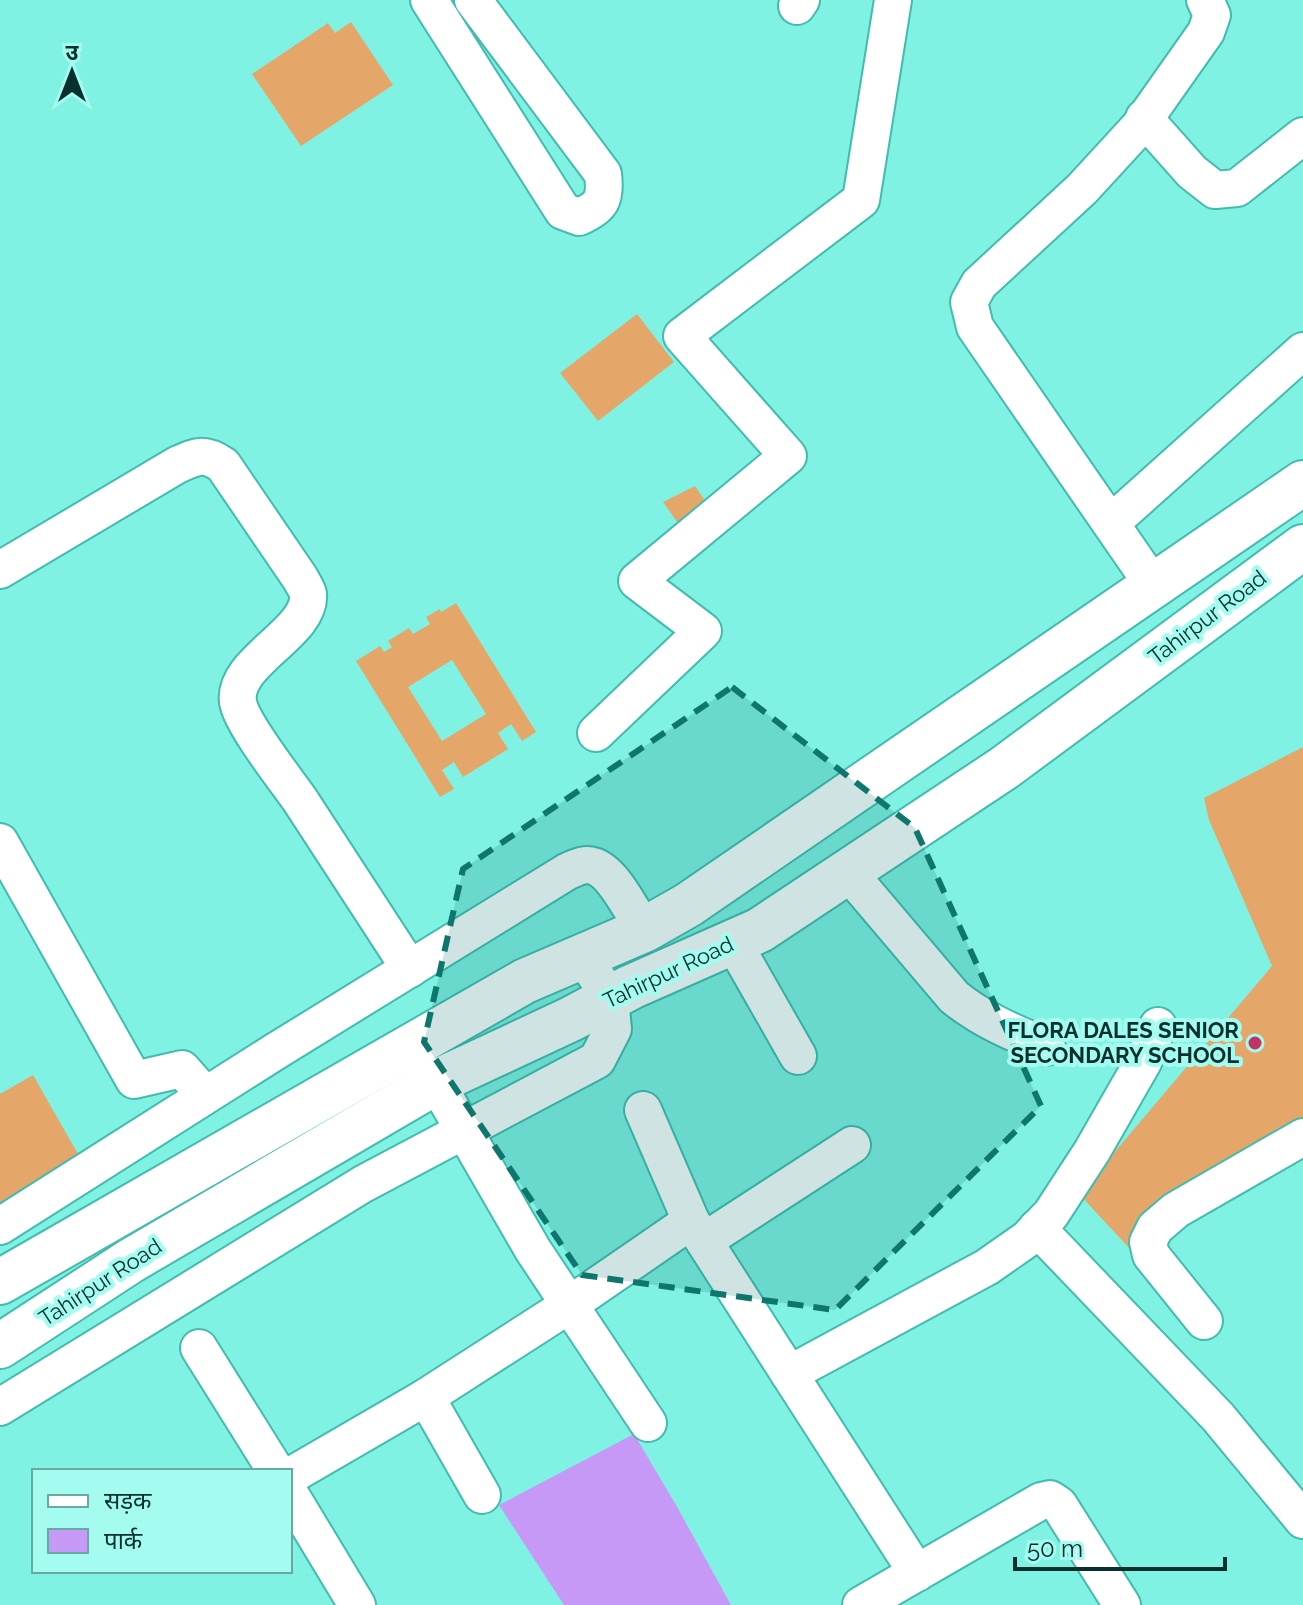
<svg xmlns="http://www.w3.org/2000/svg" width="1303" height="1605" viewBox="0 0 1303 1605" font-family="Raleway,'Noto Sans Devanagari',sans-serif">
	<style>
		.green { fill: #c699f7 }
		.building { fill: #e5a769; fill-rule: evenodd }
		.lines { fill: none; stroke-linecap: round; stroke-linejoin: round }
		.minor-casing { stroke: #43bbae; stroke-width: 40 }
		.major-casing { stroke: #43bbae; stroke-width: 48 }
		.minor { stroke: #fff; stroke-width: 36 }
		.major { stroke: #fff; stroke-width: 44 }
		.marked { fill: #0f766e; fill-opacity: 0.2; stroke: #0f766e; stroke-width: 6; stroke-dasharray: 16 10; stroke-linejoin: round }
		.poi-dot { fill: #c03362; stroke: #a4fbf0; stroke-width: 3 }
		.labels { text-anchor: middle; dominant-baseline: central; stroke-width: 8; stroke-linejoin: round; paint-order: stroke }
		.street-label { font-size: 22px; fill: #09302c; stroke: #a4fbf0 }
		.poi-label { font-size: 22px; font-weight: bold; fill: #09302c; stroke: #a4fbf0; text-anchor: end }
	</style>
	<rect width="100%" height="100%" fill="#7ff2e4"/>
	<path class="green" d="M634,1434L676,1505L731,1605H564L499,1505Z"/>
	<g class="building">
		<path d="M351,22L393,85L301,146L252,74L328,23L335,33Z"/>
		<path d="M637,314L674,362L598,421L560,373Z"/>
		<path d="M695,486L712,511L685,533L663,502Z"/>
		<path d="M456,603L536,732L522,741L511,724L498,733L508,749L463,777L454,762L442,770L454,789L440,797L356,661L380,646L384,652L392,647L388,641L409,628L413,634L430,624L426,617L440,609L441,612ZM452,660L486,714L442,741L408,687Z"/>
		<path d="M1303,747V1121L1142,1218L1131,1250L1079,1194L1272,966L1209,820L1204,798Z"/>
		<path d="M33,1075L86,1168L0,1207V1094Z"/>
	</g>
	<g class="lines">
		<g class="minor-casing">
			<g id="minor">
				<path d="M429,0L563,211L579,217C602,207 606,199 603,174L473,0"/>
				<path d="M797,6L801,0"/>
				<path d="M1144,118L1192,172L1215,190L1237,188L1303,136"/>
				<path d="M1111,523L1303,351"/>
				<path d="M0,570L177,465C197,456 204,452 223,465L300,578C302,582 307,589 308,594C312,633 232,661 238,702C241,723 286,780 300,800C337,856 373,913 410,969"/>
				<path d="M1153,585L975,327L969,302L979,284L1082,189L1139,127L1206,32L1212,15L1205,0"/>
				<path d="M596,733L703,631L637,581L788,456L682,336L861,200L893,0"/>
				<path d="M0,842L134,1080L182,1069L205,1095"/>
				<path d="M848,872L954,997C982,1020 1014,1033 1047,1047"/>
				<path d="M733,942L798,1056"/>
				<path d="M436,1082L533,1250L648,1423"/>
				<path d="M643,1110L691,1221L917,1573"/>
				<path d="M0,1226L276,1051L568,871C576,868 584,863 593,866C613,871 633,913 644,930"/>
				<path d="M1037,1228L1218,1417L1303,1520"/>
				<path d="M704,1241L852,1145"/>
				<path d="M1204,1321L1151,1255L1148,1242L1155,1228L1176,1210L1303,1137"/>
				<path d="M199,1348L276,1471"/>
				<path d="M789,1374L987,1267L1027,1239L1051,1214L1092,1151L1143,1062L1158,1026"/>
				<path d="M426,1397L482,1495"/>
				<path d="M0,1407L363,1184L597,1060L613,1029L610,998L583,956"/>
				<path d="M290,1476L426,1397L569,1305L691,1221"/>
				<path d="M290,1494L357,1605"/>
				<path d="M861,1605L1041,1501L1050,1499L1059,1505L1122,1605"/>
			</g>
		</g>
		<g class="major-casing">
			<g id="major">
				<path d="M0,1282L525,981L644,930L688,905L1303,483"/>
				<path d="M0,1346L132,1260L436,1082L571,1019L631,987L760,930L1004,768L1303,547"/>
			</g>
		</g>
		<use href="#minor" class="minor"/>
		<use href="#major" class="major"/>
	</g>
	<path class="marked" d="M732,687L915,828L1041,1106L835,1310L582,1275L424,1042L463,869Z"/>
	<circle class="poi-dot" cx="1255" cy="1043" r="8"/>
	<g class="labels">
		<g class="street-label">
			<text transform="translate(1207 617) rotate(-37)">Tahirpur Road</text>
			<text transform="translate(668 972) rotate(-25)">Tahirpur Road</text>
			<text transform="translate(100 1282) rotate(-33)">Tahirpur Road</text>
		</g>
		<g class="poi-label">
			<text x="1239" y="1030">FLORA DALES SENIOR<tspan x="1239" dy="25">SECONDARY SCHOOL</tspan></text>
		</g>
	</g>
	<rect x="32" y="1469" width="260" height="104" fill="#a4fbf0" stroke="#66aaa2" stroke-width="2"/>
	<rect x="48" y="1495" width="40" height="12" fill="#ffffff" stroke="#66aaa2" stroke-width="2"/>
	<text x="104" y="1509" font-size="24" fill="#09302c">सड़क</text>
	<rect x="48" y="1529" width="40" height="24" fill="#c699f7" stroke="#66aaa2" stroke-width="2"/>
	<text x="104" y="1549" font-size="24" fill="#09302c">पार्क</text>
	<g transform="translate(72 72)" stroke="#a4fbf0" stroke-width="6" paint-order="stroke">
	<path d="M0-6L14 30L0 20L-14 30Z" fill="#09302c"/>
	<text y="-12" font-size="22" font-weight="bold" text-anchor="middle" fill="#09302c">उ</text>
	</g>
	<path d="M1015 1557v12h210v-12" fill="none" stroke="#09302c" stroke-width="4"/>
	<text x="1027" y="1557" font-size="24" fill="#09302c" stroke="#a4fbf0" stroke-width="6" paint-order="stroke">50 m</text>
</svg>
